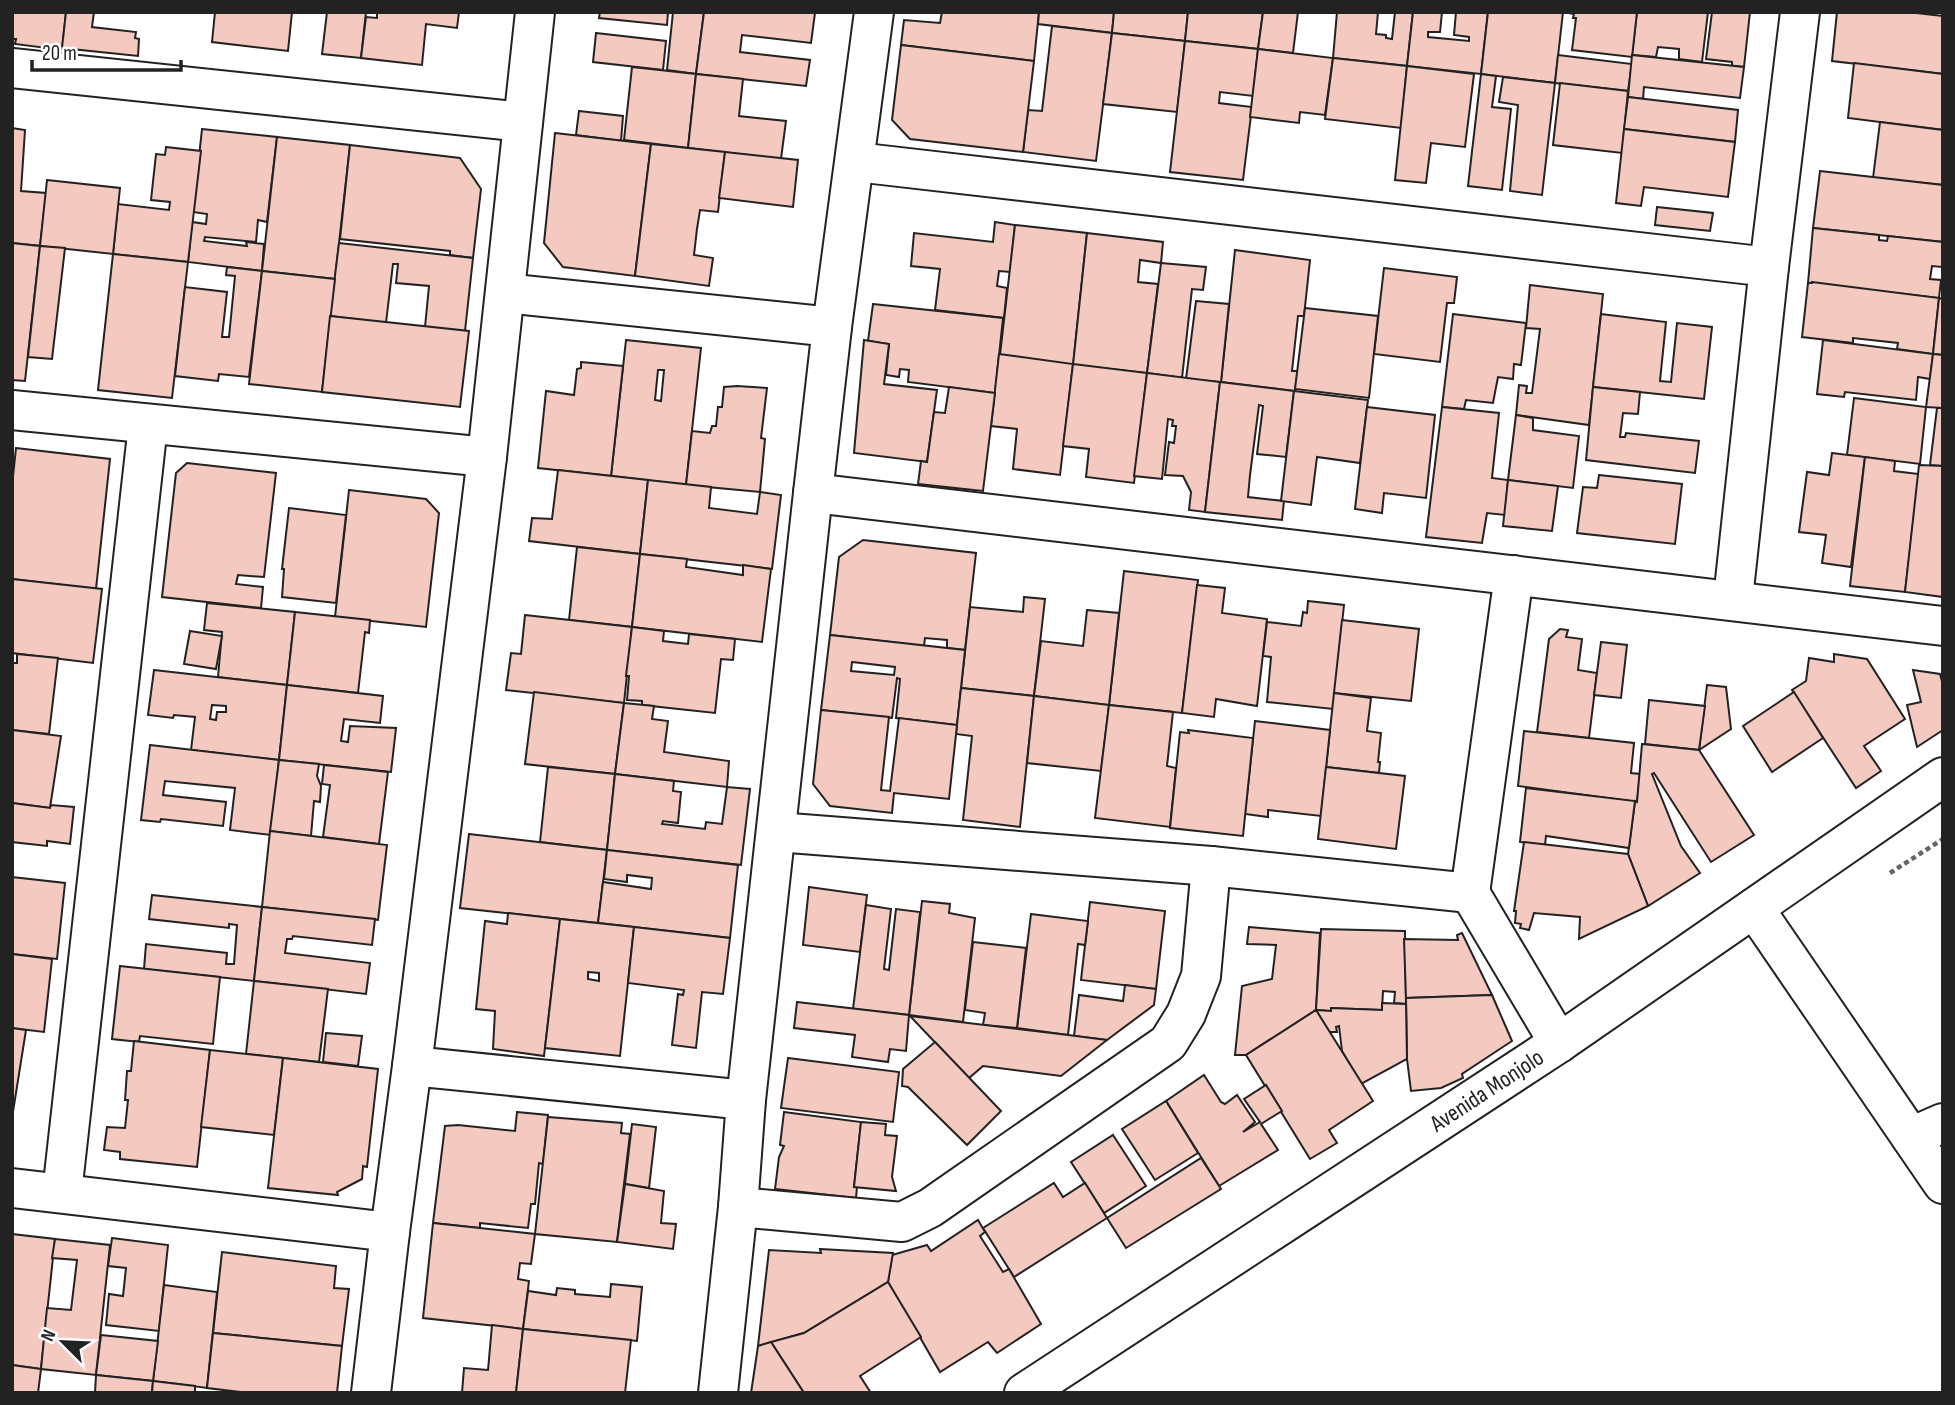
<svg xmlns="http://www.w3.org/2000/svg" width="1955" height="1405" viewBox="0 0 1955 1405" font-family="'Sofia Sans Condensed',sans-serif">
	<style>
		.building { fill: #f3c9c0; stroke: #222; stroke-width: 2; fill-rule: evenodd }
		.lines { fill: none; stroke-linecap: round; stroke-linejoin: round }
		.street-casing { stroke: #222; stroke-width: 42 }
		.secondary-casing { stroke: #222; stroke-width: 42 }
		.path { stroke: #646464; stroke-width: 4.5; stroke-dasharray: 5 3.5; stroke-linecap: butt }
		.street { stroke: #fff; stroke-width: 38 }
		.secondary { stroke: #fff; stroke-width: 38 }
		.labels { text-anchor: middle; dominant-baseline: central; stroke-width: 5; stroke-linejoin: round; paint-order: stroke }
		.street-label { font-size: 24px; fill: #222; stroke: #fff }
	</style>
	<rect width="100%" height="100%" fill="#fff"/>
	<g class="building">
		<path d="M12,12H66L62,50L15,44L16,39H12Z"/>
		<path d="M66,12H94L92,27L136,32L135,38L139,39L138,56L62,48Z"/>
		<path d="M215,12H292L288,51L212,42Z"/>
		<path d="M327,12H366L361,58L322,54Z"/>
		<path d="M377,12H459L457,28L426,24L422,65L361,58L366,17L377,18Z"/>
		<path d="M600,12H668L667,25L599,18Z"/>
		<path d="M673,12H704L696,74L667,70Z"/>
		<path d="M704,12L815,13L811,43L742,35L740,52L810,60L806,86L696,74Z"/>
		<path d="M942,12H1039L1034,61L901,45L904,20L940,23Z"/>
		<path d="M1039,12H1114L1112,33L1038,24Z"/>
		<path d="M1114,12H1188L1185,41L1112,33Z"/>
		<path d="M1188,12H1263L1258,49L1185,41Z"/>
		<path d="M1263,12H1298L1293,53L1258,49Z"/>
		<path d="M1337,12H1378L1376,34L1386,35V38L1392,39L1395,12H1413L1407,66L1333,58Z"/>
		<path d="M1413,12H1442L1440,32H1428V37L1469,41V37L1454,35L1456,12H1488L1481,74L1407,66Z"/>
		<path d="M1488,12H1563L1555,83L1481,74Z"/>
		<path d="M1637,12H1708L1702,62L1679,59V49L1658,47L1656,57L1632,55Z"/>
		<path d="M1637,12L1632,57L1572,50L1576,18H1573L1574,14L1563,12Z"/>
		<path d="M1712,12H1750L1744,67L1732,66V62L1706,59Z"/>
		<path d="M1837,12H1907L1943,16V74L1832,61Z"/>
		<path d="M1052,26L1112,33L1096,161L1023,152L1028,110L1042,111Z"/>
		<path d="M596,33L666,41L663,70L593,62Z"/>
		<path d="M1112,33L1185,41L1177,112L1103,104Z"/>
		<path d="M1185,41L1258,49L1253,96L1220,92L1219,103L1252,107L1243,180L1170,172Z"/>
		<path d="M901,45L1034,61L1023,152L910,139L892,120Z"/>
		<path d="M1258,49L1333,58L1325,115L1300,112L1299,123L1250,117Z"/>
		<path d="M1558,55L1632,64L1628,91L1555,83Z"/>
		<path d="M1632,55L1744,67L1740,98L1644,87L1643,99L1628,97Z"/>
		<path d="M1333,58L1407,66L1401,128L1325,119Z"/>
		<path d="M1854,63L1943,74V130L1848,118Z"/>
		<path d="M1407,66L1474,74L1465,147L1431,143L1426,183L1395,180Z"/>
		<path d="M632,67L696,74L688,148L624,140Z"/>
		<path d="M696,74L743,79L739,116L786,121L781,159L688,148Z"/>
		<path d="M1481,74L1496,76L1492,107L1511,109L1502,190L1468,186Z"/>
		<path d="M1503,77L1555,83L1542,195L1510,191L1518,105L1499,102Z"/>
		<path d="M1560,83L1628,91L1622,153L1553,145Z"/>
		<path d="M1628,97L1738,110L1735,142L1624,129Z"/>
		<path d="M579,111L623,116L621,141L576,135Z"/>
		<path d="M1880,122L1943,130V185L1873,178Z"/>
		<path d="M12,128L25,130L21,191L46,193L40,246L12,243Z"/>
		<path d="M202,129L277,137L267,222L258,220L256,242L205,237L204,241L247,246L246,242L264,244L262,271L188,262L192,222L206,224L207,214L193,212Z"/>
		<path d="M1624,129L1735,142L1728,197L1644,187L1641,206L1616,203Z"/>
		<path d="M555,133L651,144L635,276L563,267L544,243Z"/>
		<path d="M277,137L350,145L335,279L262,271Z"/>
		<path d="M651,144L725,152L718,212L700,210L697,229L694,255L713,258L709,286L635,276Z"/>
		<path d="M350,145L460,158L481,189L473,258L450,255V251L340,239Z"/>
		<path d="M166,147L201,151L188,262L113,254L118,204L169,210L170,202L151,200L156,154L165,155Z"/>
		<path d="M725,152L798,160L793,207L719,198Z"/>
		<path d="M1820,171L1943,185V242L1813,228Z"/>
		<path d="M47,180L120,188L113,254L40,246Z"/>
		<path d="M1657,207L1713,213L1710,231L1655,225Z"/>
		<path d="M995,222L1015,225L1010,272L999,271L997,286L1007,288L1004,318L935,310L940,269L911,266L914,233L993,242Z"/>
		<path d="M1015,225L1087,233L1073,365L1000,355Z"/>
		<path d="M1813,228L1879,235V240L1887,241L1888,236L1943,242L1942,267L1932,266L1930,279L1941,280L1939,298L1808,283Z"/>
		<path d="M1087,233L1163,242L1161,263L1140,260L1138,282L1158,284L1147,373L1073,365Z"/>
		<path d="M12,243L40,246L25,381L12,380Z"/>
		<path d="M339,243L473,258L465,331L425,327L429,286L396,283L398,264H393L386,323L330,316Z"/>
		<path d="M40,246L65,248L52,359L28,357Z"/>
		<path d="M1235,250L1310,260L1304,316H1298L1292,371H1298L1295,391L1221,382Z"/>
		<path d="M113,254L188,262L172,398L98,390Z"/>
		<path d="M1161,263L1206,267L1203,290L1192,289L1182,378L1147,373Z"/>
		<path d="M227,267L262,271L249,377L219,374L218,381L175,376L185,287L227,292L222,337H229L235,276L226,275Z"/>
		<path d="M1384,268L1457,277L1454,303H1447L1440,362L1374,354Z"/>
		<path d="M262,271L335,279L322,392L249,384Z"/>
		<path d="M1812,282L1939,298L1933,354L1897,349L1898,343L1853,338V343L1802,337L1808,283H1812Z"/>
		<path d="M1530,285L1603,294L1589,425L1516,415L1519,385L1527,386L1526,393H1532L1540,329L1526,328Z"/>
		<path d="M1939,298L1943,299V355L1933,354Z"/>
		<path d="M1196,301L1229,304L1221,382L1186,379Z"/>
		<path d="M873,304L1003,318L995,393L908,382L909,370L900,369L899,377L886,375L889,344L868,341Z"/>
		<path d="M1305,308L1378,316L1369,398L1295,389Z"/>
		<path d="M1453,314L1526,323L1521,365L1514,364L1513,379L1498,377L1493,403L1466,400L1464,409L1442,407Z"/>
		<path d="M1601,314L1666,322L1660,381L1671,382L1677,323L1712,327L1704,399L1593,387Z"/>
		<path d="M330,316L469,331L460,407L322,392Z"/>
		<path d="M626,340L701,348L686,485L611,476ZM658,370H664L661,401L655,400Z"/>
		<path d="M864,340L889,344L884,384L937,390L927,462L854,453Z"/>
		<path d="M1823,340L1933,354L1930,379L1918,377L1916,400L1845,392L1844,397L1817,394Z"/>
		<path d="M999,354L1073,364L1060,475L1013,469L1017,429L991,426Z"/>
		<path d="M1933,354L1943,355V408L1926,407Z"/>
		<path d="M581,362L623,366L611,476L538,468L546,391L574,395L577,369L581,368Z"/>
		<path d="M1073,364L1147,373L1134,483L1086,477L1089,449L1063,446Z"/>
		<path d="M1147,373L1220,382L1205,512L1189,510L1191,492L1183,476L1165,475L1169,442L1174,443L1176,426H1172L1173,420L1168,419L1162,479L1134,476Z"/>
		<path d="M1220,382L1294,391L1286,457L1257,454L1263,406L1259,405L1250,475L1248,497L1284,501L1282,520L1205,512Z"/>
		<path d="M737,386L767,388L761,438L765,439L760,492L686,485L692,431L710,433L712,426H716L718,407H722L724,387Z"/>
		<path d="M949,387L995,393L983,491L918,484L921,461L927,462L934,412L945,413Z"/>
		<path d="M1593,387L1640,392L1638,414L1623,413L1620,437H1625L1626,433L1699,441L1695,473L1586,460Z"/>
		<path d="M1294,391L1368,400L1360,463L1317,457L1311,505L1281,501Z"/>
		<path d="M1854,398L1926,407L1920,464L1847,455Z"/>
		<path d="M1367,407L1435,415L1426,498L1384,493L1382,513L1355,509Z"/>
		<path d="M1442,407L1499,413L1492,478L1508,480L1505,515L1487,513L1482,543L1426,537Z"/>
		<path d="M1937,408H1943V466L1930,465Z"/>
		<path d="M1516,415L1533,418V430L1579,436L1573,488L1508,480Z"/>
		<path d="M16,448L110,459L96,589L12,579V486Z"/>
		<path d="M1832,453L1865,457L1851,567L1822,563L1826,535L1799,532L1807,472L1829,475Z"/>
		<path d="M1865,457L1895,461L1894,471L1919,474L1905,592L1850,586Z"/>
		<path d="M187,463L276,473L264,577L238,575L236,584L263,587L261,608L162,597L176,473Z"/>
		<path d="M1919,465L1943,466V597L1905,592Z"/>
		<path d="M558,470L648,480L640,554L529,541L532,518L552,519Z"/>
		<path d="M1599,475L1682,484L1675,544L1577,533L1583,487L1597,488Z"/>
		<path d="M648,480L711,487L709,508L757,514L760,492L781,495L772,569L640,554Z"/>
		<path d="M1508,480L1558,486L1552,531L1503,526Z"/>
		<path d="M349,490L426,499L439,513L426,627L335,617Z"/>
		<path d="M289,508L346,515L336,603L282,597L284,569H282Z"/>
		<path d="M863,540L976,553L965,650L947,648V640L925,638L924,646L830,635L839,557Z"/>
		<path d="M577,547L640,554L632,627L569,620Z"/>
		<path d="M640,554L687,559L686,567L743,575V565L771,569L762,642L632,627Z"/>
		<path d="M1124,571L1198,580L1182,713L1109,705Z"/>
		<path d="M12,579L102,589L93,663L12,653Z"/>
		<path d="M1197,585L1225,588L1222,613L1267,619L1257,706L1216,699L1214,717L1182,713Z"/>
		<path d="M1024,597L1045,599L1034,696L961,688L970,607L1023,612Z"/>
		<path d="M1308,601L1344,605L1333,709L1267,702L1271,657L1263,656L1267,622L1301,626L1303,612L1307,613Z"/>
		<path d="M207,603L295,612L287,685L218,677L222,632L204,630Z"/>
		<path d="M1087,610L1119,613L1109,705L1034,696L1041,641L1083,646Z"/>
		<path d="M295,612L370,620L369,633L365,632L358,693L287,685Z"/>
		<path d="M525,615L632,627L624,703L506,690L511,653L521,654Z"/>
		<path d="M1342,620L1419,629L1411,701L1334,693Z"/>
		<path d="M632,627L664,631L663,641L688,644L689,634L735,639L733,660L721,659L715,713L642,705V701L627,700L629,676H626Z"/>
		<path d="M1560,629L1568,630L1566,637L1582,639L1578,670L1597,673L1589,738L1537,732L1549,639Z"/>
		<path d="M190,631L222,636L216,669L184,664Z"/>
		<path d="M830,635L965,650L957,725L896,718L900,679L897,678L892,718L821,710ZM852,662L895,667L894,675L851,671Z"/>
		<path d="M1601,642L1627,645L1621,698L1594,695Z"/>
		<path d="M17,654L58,658L49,734L12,730V663H17Z"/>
		<path d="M1834,654L1867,659L1905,719L1864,746L1881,771L1856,788L1792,690L1806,681L1809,658L1834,662Z"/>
		<path d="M154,670L287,685L279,760L191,750L195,717L174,715L173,718L148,715ZM212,705L226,706V712H217L216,720L210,719Z"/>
		<path d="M1913,670L1940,674L1943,685V730L1917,747L1907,705L1921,702Z"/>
		<path d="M287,685L383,696L380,723L344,719L341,741L348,742L350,726L396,728L391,772L279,760Z"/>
		<path d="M1707,685L1726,687L1731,729L1699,750Z"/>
		<path d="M961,688L1034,696L1020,827L963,820L972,736L956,734Z"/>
		<path d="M534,692L624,703L615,774L525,764Z"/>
		<path d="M1794,692L1823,738L1772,772L1743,726Z"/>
		<path d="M1334,693L1371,698L1367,731L1381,733L1378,762H1380L1379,773L1326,767Z"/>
		<path d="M1034,696L1109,705L1101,771L1027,763Z"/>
		<path d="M1649,700L1705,706L1699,750L1645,744Z"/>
		<path d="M624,703L654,706L652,719L668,721L664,752L729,761L727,787L615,774Z"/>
		<path d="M1109,705L1173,712L1167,766L1176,768L1170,827L1095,818Z"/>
		<path d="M821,710L889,717L881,790L890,791L899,718L957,725L949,799L894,793L892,813L830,806L813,784Z"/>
		<path d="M1255,721L1330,730L1321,816L1268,810V817L1245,814Z"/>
		<path d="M12,730L61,736L50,808L12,803Z"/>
		<path d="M1188,730L1253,738L1243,836L1170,828L1180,732L1189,733Z"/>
		<path d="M1524,731L1634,743L1631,773L1640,774L1637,802L1518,786Z"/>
		<path d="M1642,744L1699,750L1754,835L1711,862L1654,773L1652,774L1681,846L1700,873L1648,906L1628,854L1635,801L1637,802Z"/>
		<path d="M150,745L279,760L271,835L230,830L235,788L165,781L163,795L226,802L223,826L161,819L160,822L141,820Z"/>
		<path d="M279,760L319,764L317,776L321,786L320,802L314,801L311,836L270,831Z"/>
		<path d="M324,765L388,772L379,844L323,837L330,785L322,784Z"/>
		<path d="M548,767L615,774L607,850L540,842Z"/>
		<path d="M1326,767L1405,776L1396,849L1318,839Z"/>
		<path d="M615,774L674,781L673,791L681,792L678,823L663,821L662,824L705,829L706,822L722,824L727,787L750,789L741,865L607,850Z"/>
		<path d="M1526,788L1635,801L1629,848L1546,836L1545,845L1520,842Z"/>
		<path d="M12,803L50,808L51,805L74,807L70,844L47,841V846L12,842Z"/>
		<path d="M270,831L387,845L378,920L262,907Z"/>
		<path d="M469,834L607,850L598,923L460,908Z"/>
		<path d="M1524,842L1628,854L1648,906L1579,939L1580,917L1534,913L1529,930L1520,928L1521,924L1515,923L1516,911H1514Z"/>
		<path d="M607,850L738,865L730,938L598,923L603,882L651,889L652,878L627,875V882L604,879Z"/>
		<path d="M12,877L65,883L57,959L12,954Z"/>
		<path d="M809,887L867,895L860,952L803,945Z"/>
		<path d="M152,895L262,907L254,981L144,969L146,944L227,953L226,964H234L237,925L229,924V928L149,919Z"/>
		<path d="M922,901L950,904L949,913L975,918L963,1022L909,1015Z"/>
		<path d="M1090,902L1165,911L1156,989L1081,980Z"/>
		<path d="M866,905L891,909L884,969L889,970L896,909L920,912L909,1015L853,1009Z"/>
		<path d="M262,907L375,919L372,945L293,936L292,939H287L285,953L370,963L366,994L254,981Z"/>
		<path d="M508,913L560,919L544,1056L493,1049L495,1011L476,1009L485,921L507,924Z"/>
		<path d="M1031,914L1088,921L1085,945L1078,944L1068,1035L1017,1028Z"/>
		<path d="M560,919L634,927L620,1056L545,1048ZM588,972L599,973V981L588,979Z"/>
		<path d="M634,927L730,938L723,994L702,992L696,1048L672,1045L678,994L683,995L684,990L628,983Z"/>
		<path d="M1249,927L1320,933L1316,1010L1246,1055H1235L1242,986L1272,979L1276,945L1247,944Z"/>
		<path d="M1321,929L1405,931L1406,1004L1394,1003L1395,992L1383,991L1382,1010L1331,1008V1011L1316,1010Z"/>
		<path d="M1462,933L1492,995L1406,998L1404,939L1458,940L1457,935Z"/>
		<path d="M973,942L1026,948L1017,1028L983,1025L985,1013L965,1010Z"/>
		<path d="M12,954L52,959L44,1032L12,1028Z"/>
		<path d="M120,966L220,977L213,1044L140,1036L139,1042L112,1039Z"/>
		<path d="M254,981L328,989L319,1062L246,1054Z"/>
		<path d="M1125,985L1156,989L1154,1005L1107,1040L1074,1036L1079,995L1123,1001Z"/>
		<path d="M1492,995L1512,1041L1462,1074L1463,1078L1441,1088L1411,1091L1407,1059L1406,998Z"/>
		<path d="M797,1002L909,1015L906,1051L890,1049L888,1062L852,1057L855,1035L794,1028Z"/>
		<path d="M1382,1003L1406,1004L1407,1059L1361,1084L1342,1051L1339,1026L1336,1027L1337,1032H1329L1316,1010L1331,1011V1008L1382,1010Z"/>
		<path d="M1316,1010L1373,1101L1329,1130L1337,1143L1310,1159L1246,1055Z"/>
		<path d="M910,1016L1068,1035L1107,1040L1061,1076L983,1066L969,1078Z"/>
		<path d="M12,1028L26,1030L12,1118Z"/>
		<path d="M326,1033L362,1036L358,1066L323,1062Z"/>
		<path d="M134,1041L210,1050L197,1167L120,1159V1152L104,1150L107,1127L125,1128L128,1100H125L127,1071H131Z"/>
		<path d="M935,1042L1001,1111L967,1145L908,1087L902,1086L903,1069Z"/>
		<path d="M210,1050L283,1058L274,1135L201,1127Z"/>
		<path d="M283,1058L378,1069L367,1167L363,1166L362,1179L337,1192L338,1195L268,1188Z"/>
		<path d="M788,1058L899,1072L893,1122L781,1108Z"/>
		<path d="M1204,1075L1221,1102L1225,1104L1237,1095L1255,1122L1243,1132L1260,1122L1244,1099L1266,1085L1282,1111L1261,1124L1278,1150L1219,1186L1166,1101Z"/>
		<path d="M1166,1101L1198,1153L1155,1180L1122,1129Z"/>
		<path d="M517,1112L548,1115L543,1164L539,1163L535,1204H531L528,1228L480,1223V1228L433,1223L445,1126L458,1125L515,1131Z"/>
		<path d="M784,1112L861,1122L854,1187H857L856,1198L775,1189L779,1157L784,1146L780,1145Z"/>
		<path d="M548,1117L622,1123L621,1133L630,1134L617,1242L535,1234Z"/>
		<path d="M861,1122L886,1124L885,1135L897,1136L892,1177L896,1191L854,1187Z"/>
		<path d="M632,1124L656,1127L649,1188L625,1184Z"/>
		<path d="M1113,1135L1146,1186L1104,1213L1071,1162Z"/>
		<path d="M1201,1158L1221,1189L1126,1248L1107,1218Z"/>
		<path d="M1054,1183L1063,1197L1085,1183L1107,1218L1014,1277L983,1228Z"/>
		<path d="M625,1184L664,1191L661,1223L676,1224L673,1249L617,1242Z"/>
		<path d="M978,1220L985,1232L980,1236L1003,1272L1009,1269L1041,1324L997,1353L988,1342L940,1372L888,1282L892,1255L927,1245L931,1251Z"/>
		<path d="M433,1223L535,1234L531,1264L520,1263L518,1279L529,1281L523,1329L423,1318Z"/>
		<path d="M12,1234L55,1239L41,1369L12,1365Z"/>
		<path d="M112,1238L168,1245L159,1331L106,1325L109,1294L123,1296L126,1268L108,1266Z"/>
		<path d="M55,1239L110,1245L96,1375L41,1369L47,1308L71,1310L77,1260L52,1258Z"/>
		<path d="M820,1249L893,1253L888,1282L804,1333L758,1346L769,1250L821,1253Z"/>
		<path d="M222,1252L336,1266L334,1288L349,1289L342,1346L213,1333Z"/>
		<path d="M888,1282L921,1337L860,1376L871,1393H804L771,1342L804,1333Z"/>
		<path d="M611,1284L642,1287L637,1341L523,1329L528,1291L556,1295L557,1288L575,1290V1294L610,1297Z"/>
		<path d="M164,1285L217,1292L207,1388L153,1381Z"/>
		<path d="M492,1325L523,1329L516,1393H462L464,1368L488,1370Z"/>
		<path d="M523,1329L631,1340L625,1393H516Z"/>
		<path d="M213,1333L342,1346L337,1393H249L207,1388Z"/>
		<path d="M101,1335L158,1341L153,1381L96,1375Z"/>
		<path d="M771,1342L804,1393H751L758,1346Z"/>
		<path d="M12,1365L41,1369L38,1393H12Z"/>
		<path d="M96,1375L153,1381L152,1393H95Z"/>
		<path d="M153,1381L195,1386V1393H152Z"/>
	</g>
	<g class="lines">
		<g class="street-casing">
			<g id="street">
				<path d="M12,68L523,122"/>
				<path d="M856,162L1769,267"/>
				<path d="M505,293L832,327"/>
				<path d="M12,410L487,457"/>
				<path d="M813,493L1943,626"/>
				<path d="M1733,599L1769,267L1800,12"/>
				<path d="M777,832L1211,866L1470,893L1514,575"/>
				<path d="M1470,893L1559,1043"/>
				<path d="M1754,908L1943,1184"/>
				<path d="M412,1066L487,457L535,12"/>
				<path d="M1911,1137L1943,1123"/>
				<path d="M12,1188L390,1232L412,1066L746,1100"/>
				<path d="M62,1193L148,425"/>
				<path d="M738,1207L902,1222L930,1208L1168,1043L1186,1014L1201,976L1211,866"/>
				<path d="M371,1393L390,1232"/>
				<path d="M718,1393L738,1207L746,1100L813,493L832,327L874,12"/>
			</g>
		</g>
		<g class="secondary-casing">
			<g id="secondary">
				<path id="s1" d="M1024,1393L1559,1043L1943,777"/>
			</g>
		</g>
		<path class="path" d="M1890,873L1943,839"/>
		<use href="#street" class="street"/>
		<use href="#secondary" class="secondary"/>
	</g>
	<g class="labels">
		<g class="street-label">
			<text stroke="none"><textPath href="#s1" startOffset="553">Avenida Monjolo</textPath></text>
		</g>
	</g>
	<rect width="1955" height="1405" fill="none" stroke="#222222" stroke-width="28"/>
	<g transform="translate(63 1342) rotate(294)" stroke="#ffffff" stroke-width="5" paint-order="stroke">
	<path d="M0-5L12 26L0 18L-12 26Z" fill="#222222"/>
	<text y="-10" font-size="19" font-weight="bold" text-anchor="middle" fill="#222222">N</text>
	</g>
	<path d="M32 60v10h149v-10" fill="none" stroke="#222222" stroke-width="3.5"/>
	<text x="42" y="60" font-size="21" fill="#222222" stroke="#ffffff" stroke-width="5" paint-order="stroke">20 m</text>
</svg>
